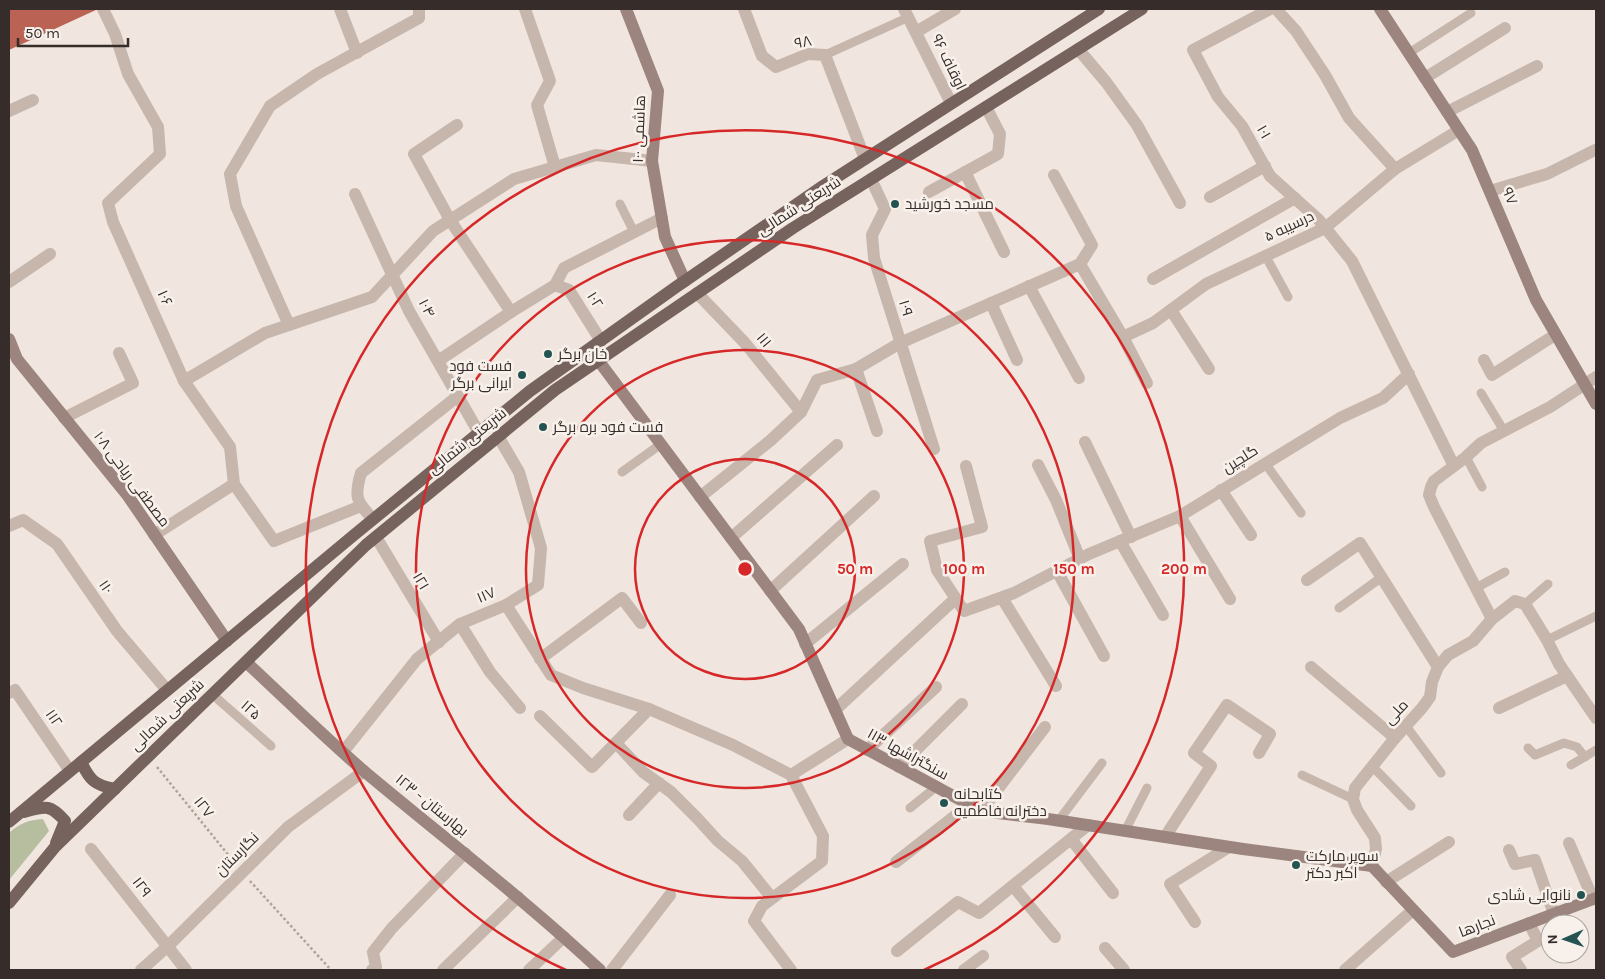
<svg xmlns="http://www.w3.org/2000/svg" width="1605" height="979" viewBox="0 0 1605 979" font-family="Karla,Cairo,sans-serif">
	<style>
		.green { fill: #b7bea0 }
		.building { fill: #ba6254 }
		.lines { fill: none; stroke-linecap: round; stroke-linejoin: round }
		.path { stroke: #b3a096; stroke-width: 2.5; stroke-dasharray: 2.5 2.5; stroke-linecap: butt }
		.lane { stroke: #c7b6ac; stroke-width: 9 }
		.street { stroke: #c7b6ac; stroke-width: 12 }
		.secondary { stroke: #9b857e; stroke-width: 12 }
		.primary { stroke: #77635d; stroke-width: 12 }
		.ring { fill: none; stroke: #d62828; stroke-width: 2.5 }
		.poi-dot { fill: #245452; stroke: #f8f1eb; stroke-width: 2 }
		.labels { text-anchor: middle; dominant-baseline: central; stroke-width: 5; stroke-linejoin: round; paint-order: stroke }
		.street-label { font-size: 15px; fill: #362d2a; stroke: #f8f1eb }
		.poi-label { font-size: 15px; fill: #362d2a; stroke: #f8f1eb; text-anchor: start }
		.centre { fill: #d62828; stroke: #f8f1eb; stroke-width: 2.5 }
		.ring-label { font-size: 15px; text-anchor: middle; font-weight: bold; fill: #d62828; stroke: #f8f1eb; stroke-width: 5; stroke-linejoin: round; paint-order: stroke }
	</style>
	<rect width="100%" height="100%" fill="#f0e6df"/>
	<path class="green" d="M43,819L49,831L9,880V833C20,823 28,820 43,819Z"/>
	<path class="building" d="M9,9H98L9,50Z"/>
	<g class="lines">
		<g class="path">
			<path d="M157,767L234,862"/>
			<path d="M250,881L331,970"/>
		</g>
		<g class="lane">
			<path d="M1409,53L1471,13"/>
			<path d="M825,55L909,17"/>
			<path d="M620,204L634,232"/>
			<path d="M1265,255L1288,297"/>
			<path d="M1481,393L1504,431"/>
			<path d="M1466,457L1482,487"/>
			<path d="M1265,463L1301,513"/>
			<path d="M622,472L661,444"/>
			<path d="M1476,588L1505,572"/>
			<path d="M1525,604L1548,584"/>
			<path d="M1339,608L1382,577"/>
			<path d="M1547,640L1596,616"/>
			<path d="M212,694L271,746"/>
			<path d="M1406,726L1441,773"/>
			<path d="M1528,748L1535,755L1564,743L1577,747L1585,757"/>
			<path d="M1571,765L1596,750"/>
			<path d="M1372,766L1411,806"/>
			<path d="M1302,775L1353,799"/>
			<path d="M910,808L936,787"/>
			<path d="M1059,820L1102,763"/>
			<path d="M1125,831L1147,788"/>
		</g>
		<g class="street">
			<path d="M103,9L115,34L128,74L158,127L160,154L108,203L113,222L184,381L230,447L234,484L274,541L361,506"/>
			<path d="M340,9L357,53"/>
			<path d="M525,9L550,81L537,105L555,167"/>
			<path d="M744,9L762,56L776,67L808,54L825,55L865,159"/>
			<path d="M904,9L951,103"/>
			<path d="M1270,9L1193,50L1218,97L1242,126L1270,176L1319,220L1352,261L1454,466"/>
			<path d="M1276,9L1296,31L1325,75L1349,118L1395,169"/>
			<path d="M916,32L955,9"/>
			<path d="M1078,49L1106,82L1137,125L1180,203"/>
			<path d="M1425,78L1505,28"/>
			<path d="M9,111L33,100"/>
			<path d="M1447,112L1537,66"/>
			<path d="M457,125L414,154L450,220L511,312"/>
			<path d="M965,172L1004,252"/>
			<path d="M871,179L885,209L872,235L874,258L934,449"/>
			<path d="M1490,191L1547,174L1595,150"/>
			<path d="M929,192L998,154L1000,134L986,107"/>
			<path d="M355,194L409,311L479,433"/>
			<path d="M1210,197L1265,166"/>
			<path d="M1080,264L1123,337L1147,383"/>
			<path d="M1153,279L1295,198"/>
			<path d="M9,282L50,254"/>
			<path d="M555,285L569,290L601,341"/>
			<path d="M1029,286L1079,378"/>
			<path d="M697,293L745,343L801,412"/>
			<path d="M991,303L1017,360"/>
			<path d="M1171,310L1209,369"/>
			<path d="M289,325L236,206L230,174L270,106L317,74L419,18V9"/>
			<path d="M1123,337L1153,323L1206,284L1325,228L1395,169L1459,130"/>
			<path d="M1484,360L1492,375L1555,335"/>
			<path d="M438,361L511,312L555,285L564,268L662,218"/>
			<path d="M856,369L877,431"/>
			<path d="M184,381L265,333L372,297L433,231L514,179L596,155L652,161"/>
			<path d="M64,418L133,383L119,353"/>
			<path d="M1085,442L1131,537"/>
			<path d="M1038,465L1056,500L1080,559"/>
			<path d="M966,466L982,527L930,541L937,570L964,611L1014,593L1089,554L1180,516L1340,418L1383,398L1409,374"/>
			<path d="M1221,490L1251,535"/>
			<path d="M700,497L771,440L801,412L817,380L856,369L900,343L1080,264L1092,245L1054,175"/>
			<path d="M1180,516L1230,599"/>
			<path d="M373,519C356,501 354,497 361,473L458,396"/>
			<path d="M9,526L23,520L57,544L117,631L167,690"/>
			<path d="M154,535L234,484"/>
			<path d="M376,537L439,642"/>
			<path d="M731,538L837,445"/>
			<path d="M1120,541L1163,615"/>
			<path d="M1057,571L1104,656"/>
			<path d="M1307,580L1360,543L1438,667"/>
			<path d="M770,591L874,496"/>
			<path d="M1002,598L1056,686"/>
			<path d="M506,605L551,675L583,688L649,709L733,745L791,775L823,836L822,861L762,906L754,921L791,970"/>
			<path d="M1492,619L1434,507L1429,495L1431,487L1434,481L1466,457L1481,443L1550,407L1596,377"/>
			<path d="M460,624L490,672L520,708"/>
			<path d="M805,644L903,564"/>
			<path d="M540,659L622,598L641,623"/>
			<path d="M1311,667L1395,738"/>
			<path d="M9,693L15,690L70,771"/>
			<path d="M1499,708L1567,676"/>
			<path d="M835,710L955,599"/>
			<path d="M540,716L592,767L649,709"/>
			<path d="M616,743L643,772L671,792L697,818L718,841L742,861L772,898"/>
			<path d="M867,750L936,687"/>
			<path d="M343,752L417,659L460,624L506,605L538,585L541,548L519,472L498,436"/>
			<path d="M899,767L962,704"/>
			<path d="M791,775L848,739"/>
			<path d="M981,811L1045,727"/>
			<path d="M629,815L659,783"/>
			<path d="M1165,837L1211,766L1194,753L1227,705L1270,734L1259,753"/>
			<path d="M1071,839L1113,893"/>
			<path d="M1569,843L1593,899"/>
			<path d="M91,849L186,970"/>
			<path d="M1509,850L1515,864L1535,860L1554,914"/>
			<path d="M896,862L969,805"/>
			<path d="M1372,866L1376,849L1375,838L1357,810L1353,799L1355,788L1395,738L1422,708L1430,697L1432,682L1438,667L1448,655L1473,641L1492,619L1515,601L1525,604L1547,640L1559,664L1596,718"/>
			<path d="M1386,882L1449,842"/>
			<path d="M1013,886L1055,937"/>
			<path d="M1195,922L1170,884L1229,847"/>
			<path d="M1105,948L1124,970"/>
			<path d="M897,951L958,902L979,913L1088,825"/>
			<path d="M141,970L168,946L288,827L364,771"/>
			<path d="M372,970L376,967L373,952L392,928L465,853"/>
			<path d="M443,970L518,897"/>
			<path d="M529,970L564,937"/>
			<path d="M612,970L670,895"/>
			<path d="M964,970L983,956"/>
			<path d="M1345,970L1413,910"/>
			<path d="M1521,970L1512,957L1538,941L1529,923"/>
		</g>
		<g class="secondary">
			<path d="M626,9L658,91L652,161L665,237L685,281"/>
			<path d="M1380,9L1472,150L1536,300L1596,404"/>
			<path d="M9,339L17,359L128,496L227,641"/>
			<path d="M598,360L799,629L848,739L981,811L1048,819L1243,849L1372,866L1453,952L1596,898"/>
			<path d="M246,662C285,698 324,737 365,772C444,838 525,900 600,970"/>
		</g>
		<g class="primary">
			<path d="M81,762C90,780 94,785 115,789"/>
			<path d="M24,812C46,806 50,804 65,821L56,843"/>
			<path d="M9,822L354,535L530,391L676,287L823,186L1099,9"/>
			<path d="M9,903L55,847L366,545L555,390L793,228L1142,9"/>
		</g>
	</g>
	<g class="ring">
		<circle cx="745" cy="569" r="110"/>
		<circle cx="745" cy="569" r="219"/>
		<circle cx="745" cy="569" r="329"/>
		<path d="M566 970A439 439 0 1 1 924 970"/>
	</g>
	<g class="poi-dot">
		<circle cx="895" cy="204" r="5"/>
		<circle cx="548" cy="354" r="5"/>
		<circle cx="522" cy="375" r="5"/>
		<circle cx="543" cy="427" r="5"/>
		<circle cx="944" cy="803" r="5"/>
		<circle cx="1296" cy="865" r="5"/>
		<circle cx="1581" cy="895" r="5"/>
	</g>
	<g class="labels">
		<g class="street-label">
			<text transform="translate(803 42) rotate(-11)">۹۸</text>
			<text transform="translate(949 62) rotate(64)">اوقاف ۹۶</text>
			<text transform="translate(639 129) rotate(-88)">هاشمی ۱۰۰</text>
			<text transform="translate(1264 132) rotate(60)">۱۰۱</text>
			<text transform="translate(1510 196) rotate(67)">۹۷</text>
			<text transform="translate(799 206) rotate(-33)">شریعتی شمالی</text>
			<text transform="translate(1289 226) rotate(-25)">درسیبه ۵</text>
			<text transform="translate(165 298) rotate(66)">۱۰۶</text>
			<text transform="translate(595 300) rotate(58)">۱۰۲</text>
			<text transform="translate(427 308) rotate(62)">۱۰۴</text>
			<text transform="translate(906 308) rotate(73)">۱۰۹</text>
			<text transform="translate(764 340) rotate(50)">۱۱۱</text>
			<text transform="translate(467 441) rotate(-39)">شریعتی شمالی</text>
			<text transform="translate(1240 459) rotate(-32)">گلچین</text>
			<text transform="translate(132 479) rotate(53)">مصطفی ریاحی ۱۰۸</text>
			<text transform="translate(421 581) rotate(59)">۱۲۱</text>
			<text transform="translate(106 587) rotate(55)">۱۱۰</text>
			<text transform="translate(486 595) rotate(-23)">۱۱۷</text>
			<text transform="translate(251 710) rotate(42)">۱۲۵</text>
			<text transform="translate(1396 712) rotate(-47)">ملی</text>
			<text transform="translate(167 715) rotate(-44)">شریعتی شمالی</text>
			<text transform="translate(54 718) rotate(56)">۱۱۲</text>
			<text transform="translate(908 754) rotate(29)">سنگتراشها ۱۱۳</text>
			<text transform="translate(432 805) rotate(39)">بهارستان - ۱۲۳</text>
			<text transform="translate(204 807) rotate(51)">۱۲۷</text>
			<text transform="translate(237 854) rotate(-45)">نگارستان</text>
			<text transform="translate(142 887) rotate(52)">۱۲۹</text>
			<text transform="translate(1477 926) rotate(-21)">نجارها</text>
		</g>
		<g class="poi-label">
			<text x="905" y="204">مسجد خورشید</text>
			<text x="558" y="354">خان برگر</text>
			<text x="512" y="366" text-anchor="end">فست فود<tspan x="512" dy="17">ایرانی برگر</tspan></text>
			<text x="553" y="427">فست فود بره برگر</text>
			<text x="954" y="794">کتابحانه<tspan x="954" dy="17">دخترانه فاطمیه</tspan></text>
			<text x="1306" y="856">سوپر مارکت<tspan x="1306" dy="17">اکبر دکتر</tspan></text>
			<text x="1571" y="895" text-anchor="end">نانوایی شادی</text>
		</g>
	</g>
	<circle cx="745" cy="569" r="8" class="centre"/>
	<g class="ring-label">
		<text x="855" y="574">50 m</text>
		<text x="964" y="574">100 m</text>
		<text x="1074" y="574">150 m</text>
		<text x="1184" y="574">200 m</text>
	</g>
	<rect width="1605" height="979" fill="none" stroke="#362d2a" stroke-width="20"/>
	<g transform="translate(1565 939) rotate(268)"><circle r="24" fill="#f8f1eb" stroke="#aaa39e"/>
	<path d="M0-4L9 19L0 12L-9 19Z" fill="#245452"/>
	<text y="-8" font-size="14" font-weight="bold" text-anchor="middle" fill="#362d2a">N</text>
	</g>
	<path d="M18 38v8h110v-8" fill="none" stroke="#362d2a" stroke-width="2.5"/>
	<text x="25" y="38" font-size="15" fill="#362d2a" stroke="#f8f1eb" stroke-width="4" paint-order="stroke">50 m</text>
</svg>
